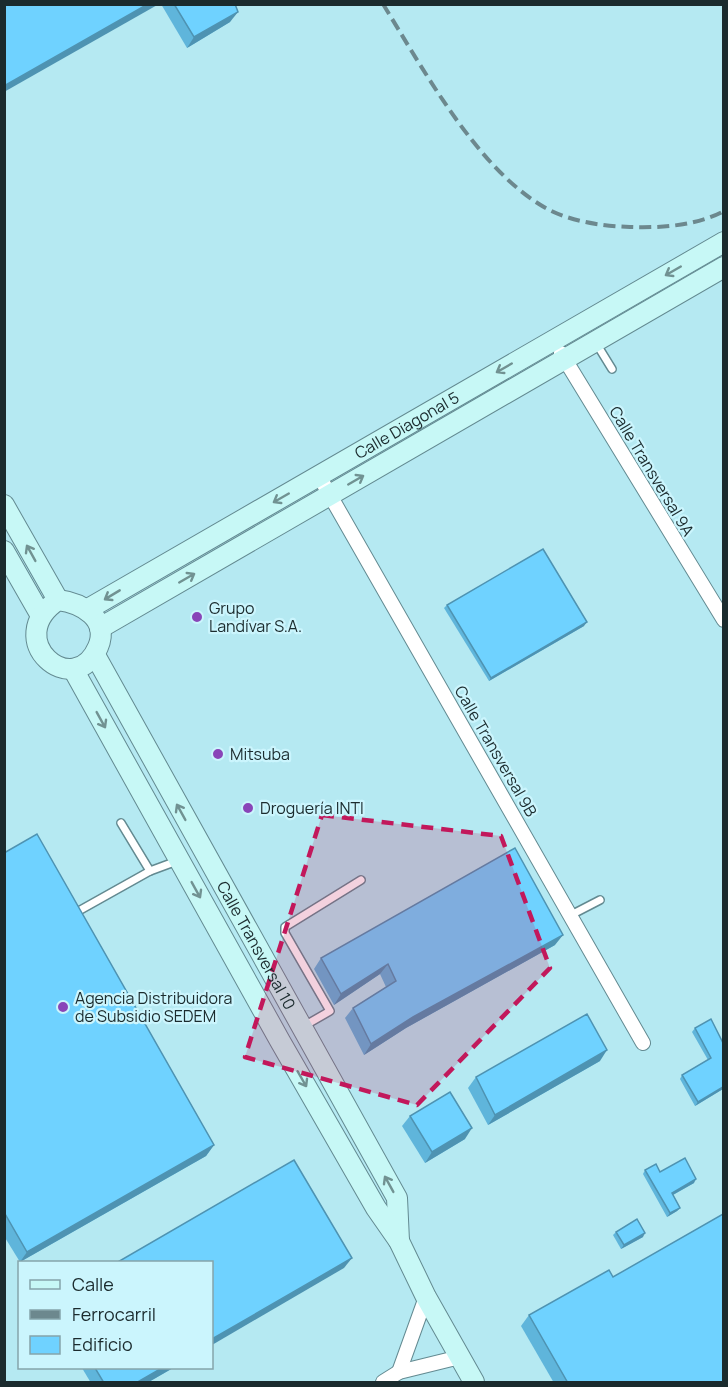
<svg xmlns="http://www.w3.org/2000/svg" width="728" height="1387" viewBox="0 0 728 1387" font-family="Manrope,sans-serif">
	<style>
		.built { fill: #b5e9f2; fill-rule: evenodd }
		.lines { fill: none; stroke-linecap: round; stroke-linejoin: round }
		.lane-casing { stroke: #638a91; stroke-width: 10 }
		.street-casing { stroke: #638a91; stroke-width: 16 }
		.secondary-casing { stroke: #638a91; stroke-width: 22 }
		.lane { stroke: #fff; stroke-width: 7 }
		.street { stroke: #fff; stroke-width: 14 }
		.secondary { stroke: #c7f8f6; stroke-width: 20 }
		.rail { stroke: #6c888e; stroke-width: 4; stroke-dasharray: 12 6; stroke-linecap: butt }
		.wall { fill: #5fb5db }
		.shaded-wall { fill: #4e93b2 }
		.building { fill: #6fd2ff; stroke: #4e93b2; stroke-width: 1.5 }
		.oneway { stroke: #719292 }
		.marked { fill: #c2185b; fill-opacity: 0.2; stroke: #c2185b; stroke-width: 4.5; stroke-dasharray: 12 8; stroke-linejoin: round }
		.poi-dot { fill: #8945b8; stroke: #cbf5fd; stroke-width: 2 }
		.labels { text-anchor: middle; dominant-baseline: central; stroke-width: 4.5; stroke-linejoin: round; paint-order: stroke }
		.street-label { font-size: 16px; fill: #1b2b2e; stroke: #cbf5fd }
		.poi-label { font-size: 16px; fill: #1b2b2e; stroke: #cbf5fd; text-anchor: start }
	</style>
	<rect width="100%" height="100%" fill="#cbf5fd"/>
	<path class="built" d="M4,5H723V1382H5ZM20,1262H212V1368H20Z"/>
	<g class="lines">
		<g class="lane-casing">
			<g id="lane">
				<path d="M596,343L612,369"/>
				<path d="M121,823L150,871"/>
				<path d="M75,913L150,871L177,861"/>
				<path d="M571,915L600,900"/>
				<path d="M304,1026L330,1011L285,933V927L361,880"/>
			</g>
		</g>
		<g class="street-casing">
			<g id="street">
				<path d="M561,353L724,620"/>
				<path d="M319,476L643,1043"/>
				<path d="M399,1372L426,1297"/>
				<path d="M383,1382L399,1372L460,1357"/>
			</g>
		</g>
		<g class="secondary-casing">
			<g id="secondary">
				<path d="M4,505L58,600"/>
				<path d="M4,551L40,614"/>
				<path d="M58,600C82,603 110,619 98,647C74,703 0,639 58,600Z"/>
				<path id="s1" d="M88,609L724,242"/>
				<path d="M100,628L724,267"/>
				<path id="s2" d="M95,655L397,1198L399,1241"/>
				<path d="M73,669L280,1041L376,1208L399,1241L426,1297L474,1382"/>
			</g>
		</g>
		<use href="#lane" class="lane"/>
		<use href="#street" class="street"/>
		<use href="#secondary" class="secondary"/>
		<path class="rail" d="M383,4C423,69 475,164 539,204C565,221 600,226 630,227C661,228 696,226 724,211"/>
	</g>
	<g class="wall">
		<path d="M161,4H235L230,22L187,48Z"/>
		<path d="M447,605L584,626L489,681L444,608Z"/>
		<path d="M4,853L214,1145L206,1156L20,1262L4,1236Z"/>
		<path d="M555,945L406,1028L364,1055L345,1018L353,1008L386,987L380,974L334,1005L314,969L321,958Z"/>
		<path d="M695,1028L723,1043V1089L695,1106L680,1079L682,1075L708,1060L692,1032Z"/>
		<path d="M600,1061L488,1125L468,1088L476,1077Z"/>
		<path d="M410,1116L465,1139L425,1163L402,1126Z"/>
		<path d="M645,1170L660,1172L694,1183L673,1195L680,1208L677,1211L667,1217L643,1174Z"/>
		<path d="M616,1232L643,1237L621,1249L613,1235Z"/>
		<path d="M613,1277L723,1383H554L521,1326L529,1315Z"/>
		<path d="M82,1368H173L147,1383H91Z"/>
	</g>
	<g class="shaded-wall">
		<path d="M148,4H159L4,92V86Z"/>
		<path d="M238,12L230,22L187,48L194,37Z"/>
		<path d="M587,622L584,626L489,681L491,678Z"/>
		<path d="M563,935L555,945L406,1028L364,1055L371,1044L413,1017Z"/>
		<path d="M388,964L380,974L334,1005L341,994Z"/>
		<path d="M607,1050L600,1061L488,1125L495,1115Z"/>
		<path d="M723,1087V1089L695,1106L698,1102Z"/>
		<path d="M472,1128L465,1139L425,1163L432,1152Z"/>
		<path d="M214,1145L206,1156L20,1262L27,1252Z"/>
		<path d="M696,1179L694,1183L669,1197L672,1193Z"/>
		<path d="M680,1208L677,1211L667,1217L670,1213Z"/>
		<path d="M645,1233L643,1237L621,1249L624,1245Z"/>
		<path d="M352,1258L344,1268L212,1345V1339Z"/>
		<path d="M162,1368H173L147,1383H136Z"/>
	</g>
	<g class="building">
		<path d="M4,4H148L4,86Z"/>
		<path d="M174,4H235L238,12L194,37Z"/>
		<path d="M543,549L587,622L491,678L447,605Z"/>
		<path d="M37,834L214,1145L27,1252L4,1212V853Z"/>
		<path d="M515,848L563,935L413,1017L371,1044L353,1008L396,981L388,964L341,994L321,958Z"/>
		<path d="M587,1014L607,1050L495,1115L476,1077Z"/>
		<path d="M711,1019L723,1043V1087L698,1102L682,1075L711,1058L695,1028Z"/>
		<path d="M450,1092L472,1128L432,1152L410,1116Z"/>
		<path d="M685,1158L696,1179L672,1193L680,1208L670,1213L645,1170L656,1164L660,1172Z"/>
		<path d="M294,1160L352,1258L212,1339V1263H116Z"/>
		<path d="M723,1214V1383H568L529,1315L609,1270L613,1277Z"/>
		<path d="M637,1219L645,1233L624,1245L616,1232Z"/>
		<path d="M95,1368H162L136,1383H104Z"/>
	</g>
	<defs><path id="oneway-shaft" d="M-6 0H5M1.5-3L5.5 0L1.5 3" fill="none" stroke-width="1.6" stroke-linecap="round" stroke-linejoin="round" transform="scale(1.5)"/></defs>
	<g class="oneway">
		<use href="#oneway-shaft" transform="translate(673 271) rotate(150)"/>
		<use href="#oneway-shaft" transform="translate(504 368) rotate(150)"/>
		<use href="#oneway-shaft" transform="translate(356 480) rotate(-30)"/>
		<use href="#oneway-shaft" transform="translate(281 498) rotate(150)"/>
		<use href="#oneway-shaft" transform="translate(31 553) rotate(-119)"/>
		<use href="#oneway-shaft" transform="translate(187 578) rotate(-30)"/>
		<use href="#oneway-shaft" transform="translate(112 595) rotate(149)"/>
		<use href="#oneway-shaft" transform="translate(101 720) rotate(61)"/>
		<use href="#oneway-shaft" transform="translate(181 812) rotate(-119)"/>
		<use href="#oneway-shaft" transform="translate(196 890) rotate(61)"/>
		<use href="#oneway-shaft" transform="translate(302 1079) rotate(60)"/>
		<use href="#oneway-shaft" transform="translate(389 1184) rotate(-119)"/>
	</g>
	<path class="marked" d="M322,815L501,836L550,968L417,1105L245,1057Z"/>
	<g class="poi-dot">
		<circle cx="197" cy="617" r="6"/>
		<circle cx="218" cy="754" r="6"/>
		<circle cx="248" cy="808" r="6"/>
		<circle cx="63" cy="1007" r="6"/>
	</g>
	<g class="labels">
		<g class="street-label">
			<text stroke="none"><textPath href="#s1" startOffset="368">Calle Diagonal 5</textPath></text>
			<text transform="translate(652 471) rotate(59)">Calle Transversal 9A</text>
			<text transform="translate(496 751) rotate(60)">Calle Transversal 9B</text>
			<text stroke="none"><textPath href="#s2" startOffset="332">Calle Transversal 10</textPath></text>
		</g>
		<g class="poi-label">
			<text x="209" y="608">Grupo<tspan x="209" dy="18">Landívar S.A.</tspan></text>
			<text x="230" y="754">Mitsuba</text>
			<text x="260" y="808">Droguería INTI</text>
			<text x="75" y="998">Agencia Distribuidora<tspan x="75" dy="18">de Subsidio SEDEM</tspan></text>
		</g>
	</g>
	<rect width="728" height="1387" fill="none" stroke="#1b2b2e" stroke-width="12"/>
	<rect x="18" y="1261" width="195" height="108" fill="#cbf5fd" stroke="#85a4aa" stroke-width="1.5"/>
	<rect x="30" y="1280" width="30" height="9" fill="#c7f8f6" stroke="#85a4aa" stroke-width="1.5"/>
	<text x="72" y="1291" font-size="18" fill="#1b2b2e">Calle</text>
	<rect x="30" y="1310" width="30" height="9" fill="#6c888e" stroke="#85a4aa" stroke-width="1.5"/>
	<text x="72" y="1321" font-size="18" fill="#1b2b2e">Ferrocarril</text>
	<rect x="30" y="1336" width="30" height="18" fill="#6fd2ff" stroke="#85a4aa" stroke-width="1.5"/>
	<text x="72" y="1351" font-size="18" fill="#1b2b2e">Edificio</text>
</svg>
